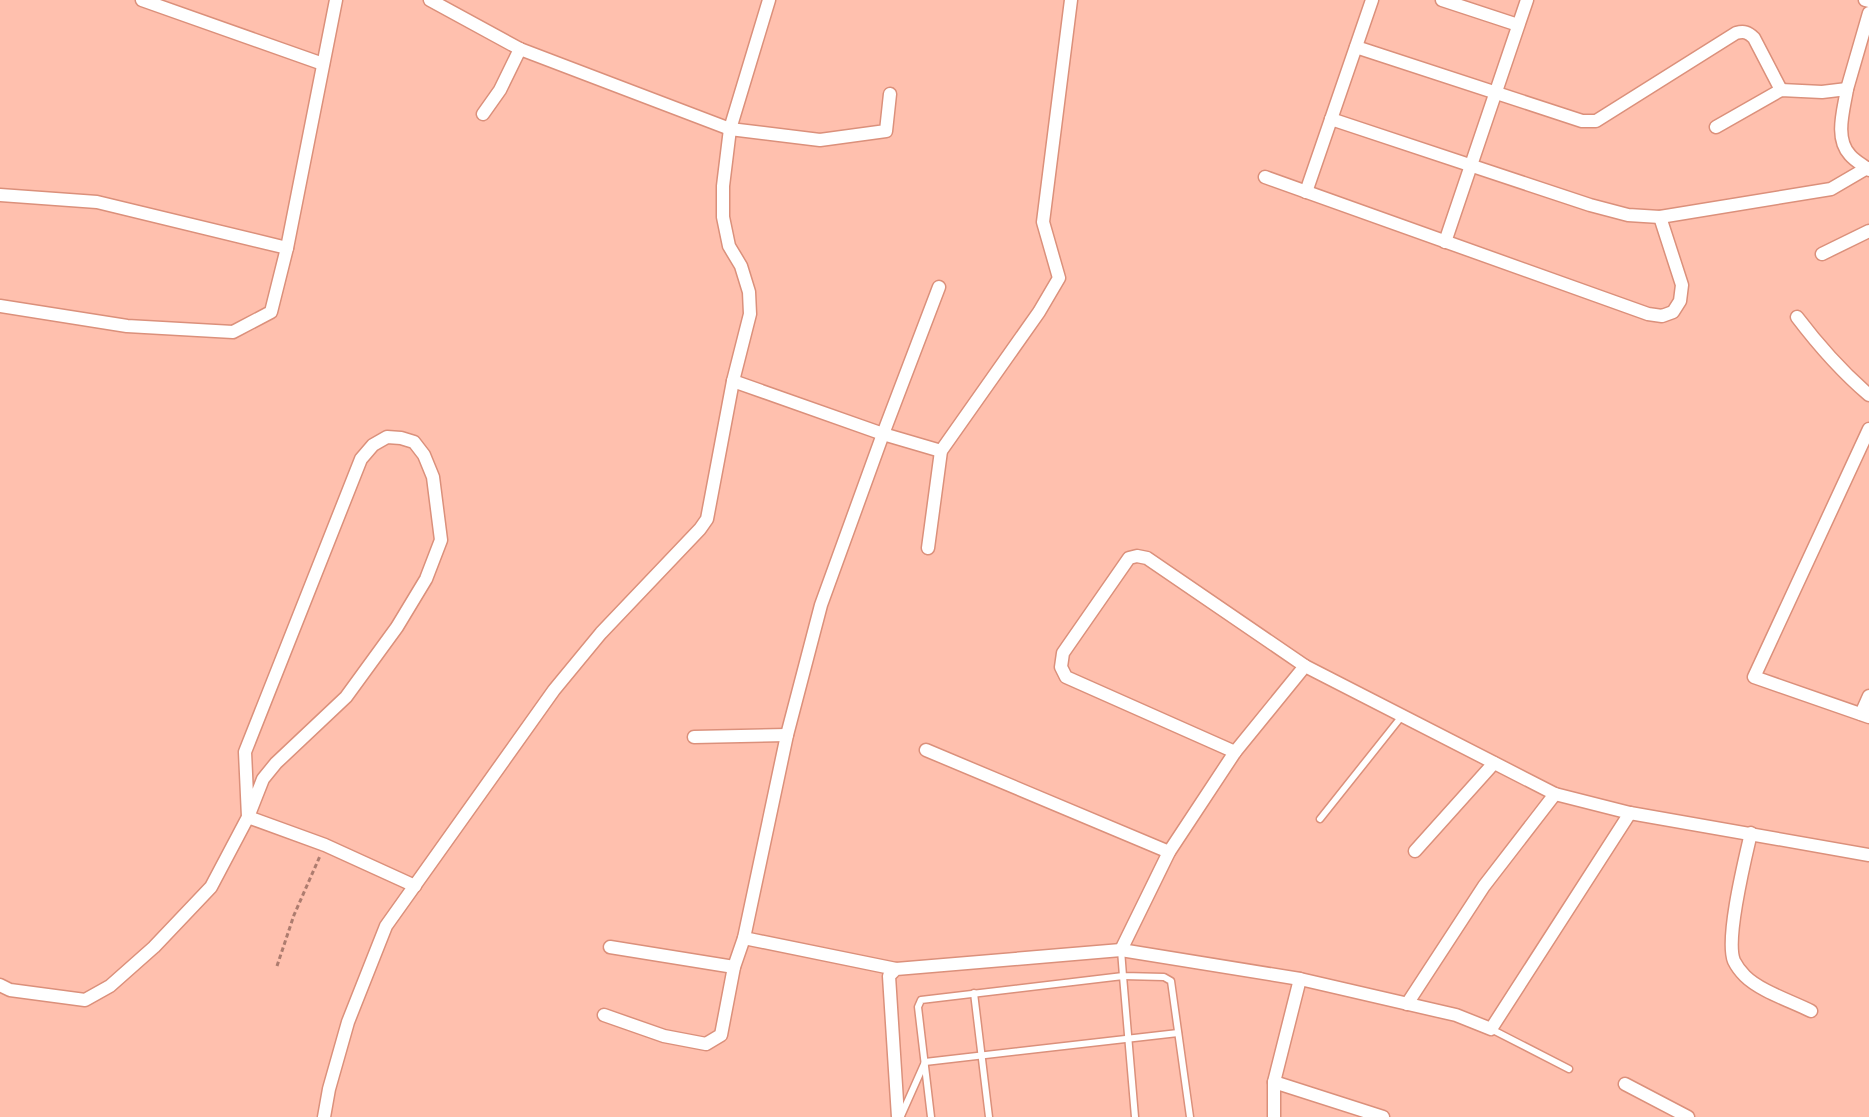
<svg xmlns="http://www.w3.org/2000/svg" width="1869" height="1117" viewBox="0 0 1869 1117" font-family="'IBM Plex Sans',sans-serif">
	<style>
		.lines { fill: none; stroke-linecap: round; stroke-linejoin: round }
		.service-casing { stroke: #db907b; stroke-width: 9 }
		.minor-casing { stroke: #db907b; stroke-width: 15 }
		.path { stroke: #ad7c6f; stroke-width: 3; stroke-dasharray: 4.5 3; stroke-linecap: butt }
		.service { stroke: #fff; stroke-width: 6 }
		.minor { stroke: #fff; stroke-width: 12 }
	</style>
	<rect width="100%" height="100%" fill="#ffc0ae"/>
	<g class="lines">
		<g class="service-casing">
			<g id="service">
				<path d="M1320,819L1402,716"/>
				<path d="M1121,950L1123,976L1164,977L1171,981L1190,1117"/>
				<path d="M974,993L989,1117"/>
				<path d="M1491,1029L1569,1069"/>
				<path d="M901,1116L925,1062L1178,1033"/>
				<path d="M931,1117L918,1007L921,1000L1123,976L1135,1117"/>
			</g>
		</g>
		<g class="minor-casing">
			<g id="minor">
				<path d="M142,0L323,64"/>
				<path d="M430,0L520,49L730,129L820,140L886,131L890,94"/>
				<path d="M1442,0L1518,25"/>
				<path d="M1865,0L1869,1"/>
				<path d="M1356,47L1582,121H1596L1736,33C1744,31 1748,32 1754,38L1781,90"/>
				<path d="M1847,89L1869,13"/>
				<path d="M483,114L500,90L520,49"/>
				<path d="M1331,119L1590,205L1628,215L1660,217L1831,189L1867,168"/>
				<path d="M1716,127L1781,90L1822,92L1847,89C1844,109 1834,138 1850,155C1855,161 1863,165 1869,170"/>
				<path d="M1265,177L1648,314L1662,316L1673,312L1680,301L1682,285L1660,217"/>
				<path d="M1306,192L1372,0"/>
				<path d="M0,195L97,202L287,248"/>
				<path d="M1445,242L1527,0"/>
				<path d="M1822,254L1869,231"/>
				<path d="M0,306L127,326L233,332L271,312L287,248L336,0"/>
				<path d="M1797,317C1819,346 1841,371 1869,395"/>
				<path d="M733,381L883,434L941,451"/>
				<path d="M1869,429L1754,677L1869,717"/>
				<path d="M928,548L941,451L1039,312L1059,278L1043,222L1071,0"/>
				<path d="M1861,714L1869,696"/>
				<path d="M694,737L787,735"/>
				<path d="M926,750L1169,852"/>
				<path d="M1235,752L1066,677L1061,667L1063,653L1129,558L1137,556L1147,558L1305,666"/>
				<path d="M248,817L325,845L415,886"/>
				<path d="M1751,833C1745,859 1725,939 1734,961C1736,965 1742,973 1745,976C1760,991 1791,1001 1811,1011"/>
				<path d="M1415,851L1494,763"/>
				<path d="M744,938L896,969"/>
				<path d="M610,947L734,967"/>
				<path d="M1121,950L1169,852L1235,752L1305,666L1555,794L1630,813L1869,855"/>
				<path d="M0,985L10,990L85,1000L110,986L154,947L211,887L248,817L263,779L276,763L346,697L397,627L426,579L441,540L433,477L424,455L414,442L401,438L387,437L373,445L361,459L245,752L248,817"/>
				<path d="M1407,1004L1484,886L1555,794"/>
				<path d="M604,1015L664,1036L706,1044L721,1035L734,967L744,938L787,735L821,605L883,434L939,287"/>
				<path d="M1274,1082L1383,1117"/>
				<path d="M1625,1084L1688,1117"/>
				<path d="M324,1117L329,1089L348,1022L386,926L554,690L601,633L700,529L707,519L733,381L750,314L749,292L741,266L729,246L723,217V186L730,129L769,0"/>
				<path d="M898,1117L889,976L896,969L1121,950L1300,979L1456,1015L1491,1029L1630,813"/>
				<path d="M1274,1117V1082L1300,979"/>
			</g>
		</g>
		<path class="path" d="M277,966L294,915L320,856"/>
		<use href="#service" class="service"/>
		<use href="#minor" class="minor"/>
	</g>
</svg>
